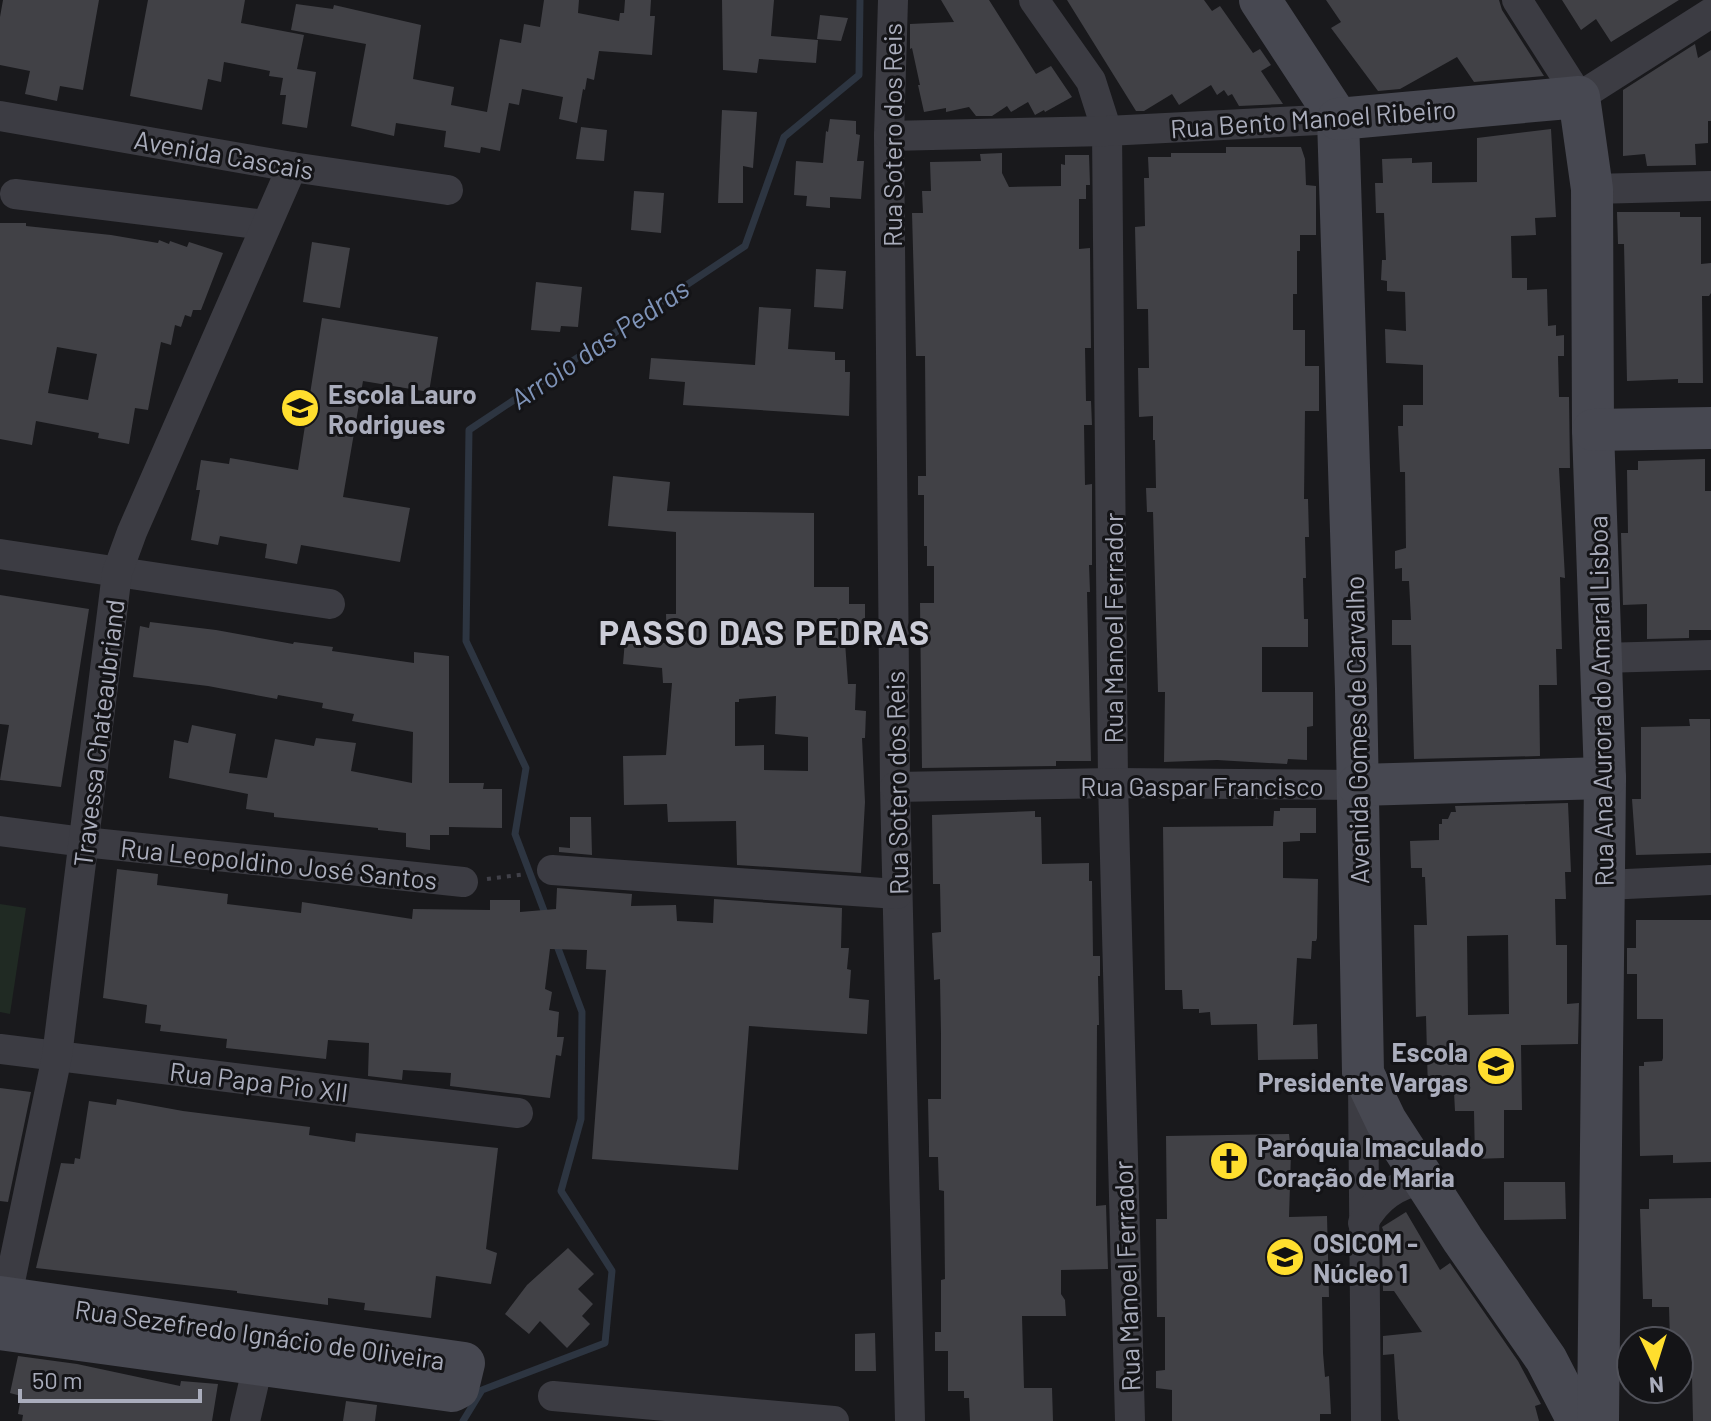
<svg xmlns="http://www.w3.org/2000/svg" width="1711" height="1421" viewBox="0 0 1711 1421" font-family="Barlow,sans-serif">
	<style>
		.green { fill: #202a23 }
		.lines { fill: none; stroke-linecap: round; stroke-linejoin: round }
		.stream { stroke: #2d3541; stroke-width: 7 }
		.building { fill: #414146; fill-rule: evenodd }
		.path { stroke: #404048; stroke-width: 4; stroke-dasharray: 4 6; stroke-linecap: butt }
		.street { stroke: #3c3c43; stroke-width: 30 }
		.secondary { stroke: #474851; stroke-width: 42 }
		.labels { text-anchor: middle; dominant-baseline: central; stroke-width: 6; stroke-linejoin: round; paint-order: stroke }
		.street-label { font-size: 26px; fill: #aaadbc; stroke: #141417 }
		.poi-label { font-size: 26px; font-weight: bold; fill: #aaadbc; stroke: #141417; text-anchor: start }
		.water-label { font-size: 28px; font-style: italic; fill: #7f94b9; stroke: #141417 }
		.district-label { font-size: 34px; font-weight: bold; letter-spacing: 2px; fill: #cccdd8; stroke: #141417 }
	</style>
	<rect width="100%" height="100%" fill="#19191c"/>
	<path class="green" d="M0,904L26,908L10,1014L0,1012Z"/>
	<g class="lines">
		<g class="stream">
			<path d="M546,916L515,834L526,768L466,641L469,430L745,246L784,137L859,75L860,0"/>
			<path d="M463,1421L482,1390L605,1343L612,1271L561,1191L581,1119L582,1012L556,943"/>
		</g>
	</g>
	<g class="building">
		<path d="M3,0H99L83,90L60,86L57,101L25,94L30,71L0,65V17Z"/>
		<path d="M148,0H245L241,23L304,35L297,69L316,72L307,128L282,124L286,95H280L283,78L269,76L270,71L224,62L221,82L208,79L202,110L130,96Z"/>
		<path d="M544,0H579L578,13L619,21L620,13H624L625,0H651L650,16H655L652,55L599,51L594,80L587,78L585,90L583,89L577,123L559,119L563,97L522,89L519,105L509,103L500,151L481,147L480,153L444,147L446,131L396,123L394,136L351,126L366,44L291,30L296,4L333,9L334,5L421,25L413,79L454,87L451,105L487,112L500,39L521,43L524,24L540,27Z"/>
		<path d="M722,0H774L771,36L818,40L816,63L759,59L757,73L723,70Z"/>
		<path d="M941,0H989L1036,74L1051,66L1072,97L1045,112L1044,110L1035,115L1028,102L1011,112L1007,106L992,116H976L969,107L946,112V108L924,112L918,85H920L912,48L910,49V24L954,22Z"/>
		<path d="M1067,0H1204L1212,11L1220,6L1253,53L1260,49L1271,65L1261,71L1283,104L1239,106L1232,94L1228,96L1224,90L1217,95L1211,85L1179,105L1172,94L1144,111H1136Z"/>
		<path d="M1326,0H1499L1502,10L1544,76L1474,82L1457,57L1400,89L1378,91L1331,28L1341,22Z"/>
		<path d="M1562,0H1679L1611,42L1596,19L1581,30Z"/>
		<path d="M820,15L848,18L841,41L817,39Z"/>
		<path d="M1695,44L1698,58L1711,50V121H1708V143L1695,144L1696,165L1647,166L1645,154L1623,156V90Z"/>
		<path d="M722,110L757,112L753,168L743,166V203H718Z"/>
		<path d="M830,119L856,121V134L860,135L857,161H864L861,199L830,197V208L806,206L807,196L794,195L796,161L823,163L826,131L828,132Z"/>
		<path d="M581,127L607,130L604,161L576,159Z"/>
		<path d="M1551,129L1556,217L1535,218L1536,235L1511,236L1512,278H1527V290L1547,289L1548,326L1556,325V336L1564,335V356H1558L1559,397H1569L1570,468H1559L1565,578L1560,577L1562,649H1556L1557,685H1539L1540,756L1414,759L1411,645H1392V620H1411L1409,581H1402V568L1395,569V551L1406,548L1405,472H1400L1398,426H1403V405H1423V365L1386,363L1385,329L1406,331L1405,292L1387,291V281L1381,280L1382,260H1386L1384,213H1376L1375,183H1383L1382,159L1412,158V163L1432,162V183L1477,182V138Z"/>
		<path d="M1226,147H1301L1305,159L1306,185L1316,186V235H1300V251H1297V294H1293V330H1305V366H1319V411H1305L1304,499H1308L1309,537H1305L1306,578H1303L1304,619H1308V647H1262V692H1313V726L1307,727V760L1288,759L1287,764L1217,760L1164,762L1165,692H1158L1153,512H1147L1146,488H1156L1155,440H1153V416L1139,417L1138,368H1149L1148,309H1137L1135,227L1145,226L1144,178H1149L1148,157H1171V153H1226Z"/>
		<path d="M1002,153V173L1009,187L1061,186V164L1065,165V155H1089L1090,185H1086V199H1079V249L1090,248L1091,348H1085L1086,401H1091L1092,425H1084L1085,485L1092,484V565H1089L1090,592H1087L1091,761H1056V766L922,768L920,603H934V566H927V546H924V495H918V476H926L925,356H916L912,213H923L922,191H931L930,162L981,161L980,154Z"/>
		<path d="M634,191L664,193L661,233L631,230Z"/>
		<path d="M1617,212H1680V217H1701V264L1711,263V293L1709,296H1702L1703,383H1678V379L1627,381L1624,244H1618Z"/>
		<path d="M0,223H26V226L111,235L158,243L159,240L169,244L170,241L187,247L189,242L223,253L201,310H193L191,317L185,315L181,327L175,325L171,345L161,342L148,410L135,408L129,444L98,438L99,433L36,421L32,445L0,439ZM57,347L97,354L88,400L48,393Z"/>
		<path d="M312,242L350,248L340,308L303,302Z"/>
		<path d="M816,269L846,271L843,309L814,307Z"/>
		<path d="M536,282L582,287L578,327L561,326L560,332L531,330Z"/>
		<path d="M759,307L791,309L788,349L835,352V360H845V372H850L849,416L683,405L685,382L649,379L651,358L755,365Z"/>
		<path d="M322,318L438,337L429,392L363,381L343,497L410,508L400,562L301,545L297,564L265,558L267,544L220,536L218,545L191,540L200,490H196L201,460L229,464L230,458L298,470Z"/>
		<path d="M1705,459V491H1711V630H1689V638L1647,639V604L1623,605L1621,533H1628L1627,470H1638V461Z"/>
		<path d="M613,476L670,482L667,511L814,513V587H849V604H865V642H845L848,684H856L855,710L866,711L865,738H862L865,802L861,873L737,865L736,821L668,822L667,804L624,805L623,756L666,755L672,683H663L662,668L623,664L625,640L667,643L666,614H676V532L608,526ZM776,696L775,734L808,737V771L764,770V745L735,746V702H739V699Z"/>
		<path d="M0,595L89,609L61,787L0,780L9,725L0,724Z"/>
		<path d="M150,622L216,630L293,644L294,642L333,647L332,651L414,663V652L449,656V783H484L483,789H502V828L449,827V835H430V850L406,847V833L378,830V828L274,817V813L246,809L248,794L169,778L174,740L188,743L192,725L236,734L229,773L267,778L275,739L314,746L316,738L356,743L351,771L412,783L413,732L352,721L354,714L322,708L323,703L278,695L277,699L208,686L133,677L140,626L149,628Z"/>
		<path d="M1689,719H1710L1711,853L1636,855L1632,799H1641V727L1690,726Z"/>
		<path d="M1568,803L1571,872H1565L1566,899H1555L1556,945H1567V1004L1579,1003L1578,1044L1521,1045L1522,1110H1504V1158L1475,1159L1474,1111H1455L1454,1092H1428L1426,1016L1416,1017L1414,925H1427L1425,877H1422V868H1411L1410,841L1439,840V824H1442V819H1448L1451,812H1456L1455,806ZM1508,935L1509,1014L1468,1015L1467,936Z"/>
		<path d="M1280,808H1316V833H1300V841L1283,842V878L1318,879L1317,938L1316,941H1312L1311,959L1297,958L1293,1025L1317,1024L1318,1059L1258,1060L1257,1024L1211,1025L1210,1012L1199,1013V1009H1183L1182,990H1165L1163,827L1273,826L1274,811H1280Z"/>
		<path d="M1035,811V817H1041L1042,864L1089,863V881H1092L1093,956H1100V976H1098L1099,1025H1097L1096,1206L1106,1205L1108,1269L1061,1270V1294L1065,1300L1066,1316H1022L1024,1388H1052L1053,1421H970L969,1398H964V1391H948V1351H935V1332H941V1280L945,1279L944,1191L939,1190L938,1157H929V1147L928,1099H941V1034L940,979L934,980L932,933L941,932L940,884H933L932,815Z"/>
		<path d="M570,817H591L592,855L559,852V847L570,848Z"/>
		<path d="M117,869L158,874L157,885L228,894L227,904L301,913L302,902L412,919L413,909L490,910V900H520V912L556,909L557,888L632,894L631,906L676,905L677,921L713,923L714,899L842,908L841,948H849L847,969L851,970L849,998L869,1000L867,1034L749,1026L738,1170L592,1159L606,970L586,969L587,950L550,949L545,989L552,992L549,1010L559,1012L557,1037H564L561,1056L556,1055L550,1098L450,1086L451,1073L403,1070L402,1080L368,1076L369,1043L328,1040L326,1059L226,1048L227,1039L160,1031L161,1025L145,1023L147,1005L103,998Z"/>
		<path d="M1636,920H1711V1162L1673,1163V1155L1640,1156L1639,1066H1644V1062L1662,1061L1663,1058V1019H1637V974H1627V948H1636Z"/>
		<path d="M0,1088L31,1092L8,1202L0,1201Z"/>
		<path d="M117,1099L183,1111L310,1127L309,1135L355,1142L356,1133L498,1148L486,1249L497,1253L491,1284L436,1276L431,1318L364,1310L365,1303L328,1298V1305L237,1293V1291L36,1268L61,1163L74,1164L75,1158L80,1159L89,1101L116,1105Z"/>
		<path d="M1289,1134L1291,1153L1289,1217L1327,1216L1329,1297H1322L1323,1353L1325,1377L1329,1376L1331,1414H1320V1421H1172V1390L1156,1388V1371L1165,1370V1317H1157L1156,1219H1167L1166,1136Z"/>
		<path d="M1504,1182H1565L1566,1219L1504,1220Z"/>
		<path d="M1711,1198V1421H1693L1692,1376H1679V1341H1670L1669,1307H1652V1299H1643L1640,1209H1649V1199Z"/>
		<path d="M1406,1212L1440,1270L1450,1263L1518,1361L1541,1404L1535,1406L1539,1421H1400L1398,1419L1394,1354L1383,1355V1336L1422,1332L1394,1291H1383L1382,1241L1386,1238L1382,1227Z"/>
		<path d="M568,1248L594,1274L578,1289L593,1304L582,1316L590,1324L567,1348L540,1321L529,1334L505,1314L527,1285Z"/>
		<path d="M875,1333L876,1371H855V1334Z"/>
		<path d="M18,1356L77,1364L180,1386L181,1381L218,1384L212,1421H22L23,1415L18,1414L21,1396L10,1393Z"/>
		<path d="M346,1401L377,1405L375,1421H343Z"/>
	</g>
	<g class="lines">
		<path class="path" d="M487,879L526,874"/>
		<g class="street">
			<path d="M893,0L889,136L895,787L910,1421"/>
			<path d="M1034,0L1091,81L1107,131L1113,783L1130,1421"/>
			<path d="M1517,0L1579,97L1711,13"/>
			<path d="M0,116L292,167L448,190"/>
			<path d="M889,136L1107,131L1338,119"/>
			<path d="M1592,189L1711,186"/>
			<path d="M15,194L266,225"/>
			<path d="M0,554L330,604"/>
			<path d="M1600,658L1711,655"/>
			<path d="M895,787L1113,783L1358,785"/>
			<path d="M0,831L84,842L463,882"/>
			<path d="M552,870L897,894"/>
			<path d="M1606,885L1711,880"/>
			<path d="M0,1049L518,1113"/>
			<path d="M1363,1083L1366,1421"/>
			<path d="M1363,1223C1377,1198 1396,1184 1424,1180"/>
			<path d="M3,1315L57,1056L117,573L132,532L292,167"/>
			<path d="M553,1396L834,1421"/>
			<path d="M245,1421L258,1365"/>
		</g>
		<g class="secondary">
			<path d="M1260,0L1338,119L1356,689L1363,1073L1386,1121L1463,1240L1546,1359L1578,1421"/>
			<path d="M1338,119L1579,97L1592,189L1593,430L1605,778L1598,1421"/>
			<path d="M1593,430L1711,428"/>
			<path d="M1358,785L1605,778"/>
			<path d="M0,1297L464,1363L458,1388L452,1391L0,1329"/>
		</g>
	</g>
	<defs>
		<g id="school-disc" transform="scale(2)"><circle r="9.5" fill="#ffde2e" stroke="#141417"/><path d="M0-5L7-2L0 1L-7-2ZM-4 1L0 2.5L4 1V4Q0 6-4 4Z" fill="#111"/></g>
		<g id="church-disc" transform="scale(2)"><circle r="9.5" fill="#ffde2e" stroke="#141417"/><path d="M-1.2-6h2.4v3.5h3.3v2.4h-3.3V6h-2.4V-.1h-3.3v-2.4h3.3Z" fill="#111"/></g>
	</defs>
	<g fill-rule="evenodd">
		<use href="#school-disc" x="300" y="408"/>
		<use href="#school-disc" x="1496" y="1066"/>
		<use href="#church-disc" x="1229" y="1161"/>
		<use href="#school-disc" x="1285" y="1257"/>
	</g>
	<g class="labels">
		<g class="street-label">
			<text transform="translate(1313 118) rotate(-4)">Rua Bento Manoel Ribeiro</text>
			<text transform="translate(891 135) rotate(-90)">Rua Sotero dos Reis</text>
			<text transform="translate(224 154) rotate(10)">Avenida Cascais</text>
			<text transform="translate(1112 628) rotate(-90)">Rua Manoel Ferrador</text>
			<text transform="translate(1600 701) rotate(-91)">Rua Ana Aurora do Amaral Lisboa</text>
			<text transform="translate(1356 730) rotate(-91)">Avenida Gomes de Carvalho</text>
			<text transform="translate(98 733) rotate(-83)">Travessa Chateaubriand</text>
			<text transform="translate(896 783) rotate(-91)">Rua Sotero dos Reis</text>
			<text x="1202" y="785">Rua Gaspar Francisco</text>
			<text transform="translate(279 863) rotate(6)">Rua Leopoldino José Santos</text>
			<text transform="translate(259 1081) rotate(7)">Rua Papa Pio XII</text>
			<text transform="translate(1126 1276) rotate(-92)">Rua Manoel Ferrador</text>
			<text transform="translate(260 1334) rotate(8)">Rua Sezefredo Ignácio de Oliveira</text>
		</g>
		<g class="poi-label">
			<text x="328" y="393">Escola Lauro<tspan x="328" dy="30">Rodrigues</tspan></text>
			<text x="1468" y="1051" text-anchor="end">Escola<tspan x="1468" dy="30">Presidente Vargas</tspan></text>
			<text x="1257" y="1146">Paróquia Imaculado<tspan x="1257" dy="30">Coração de Maria</tspan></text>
			<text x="1313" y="1242">OSICOM -<tspan x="1313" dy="30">Núcleo 1</tspan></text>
		</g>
		<g class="water-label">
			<text transform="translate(599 343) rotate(-34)">Arroio das Pedras</text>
		</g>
		<g class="district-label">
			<text x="765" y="631">PASSO DAS PEDRAS</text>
		</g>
	</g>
	<g transform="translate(1655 1365) rotate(176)"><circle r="38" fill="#141417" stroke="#505159" stroke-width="2"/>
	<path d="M0-6L14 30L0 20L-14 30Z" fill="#ffde2e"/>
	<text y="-12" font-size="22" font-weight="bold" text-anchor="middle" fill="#aaadbc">N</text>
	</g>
	<path d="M20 1389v12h180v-12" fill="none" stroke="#aaadbc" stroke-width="4"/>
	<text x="32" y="1389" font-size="24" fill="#aaadbc" stroke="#141417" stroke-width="6" paint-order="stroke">50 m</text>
</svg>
